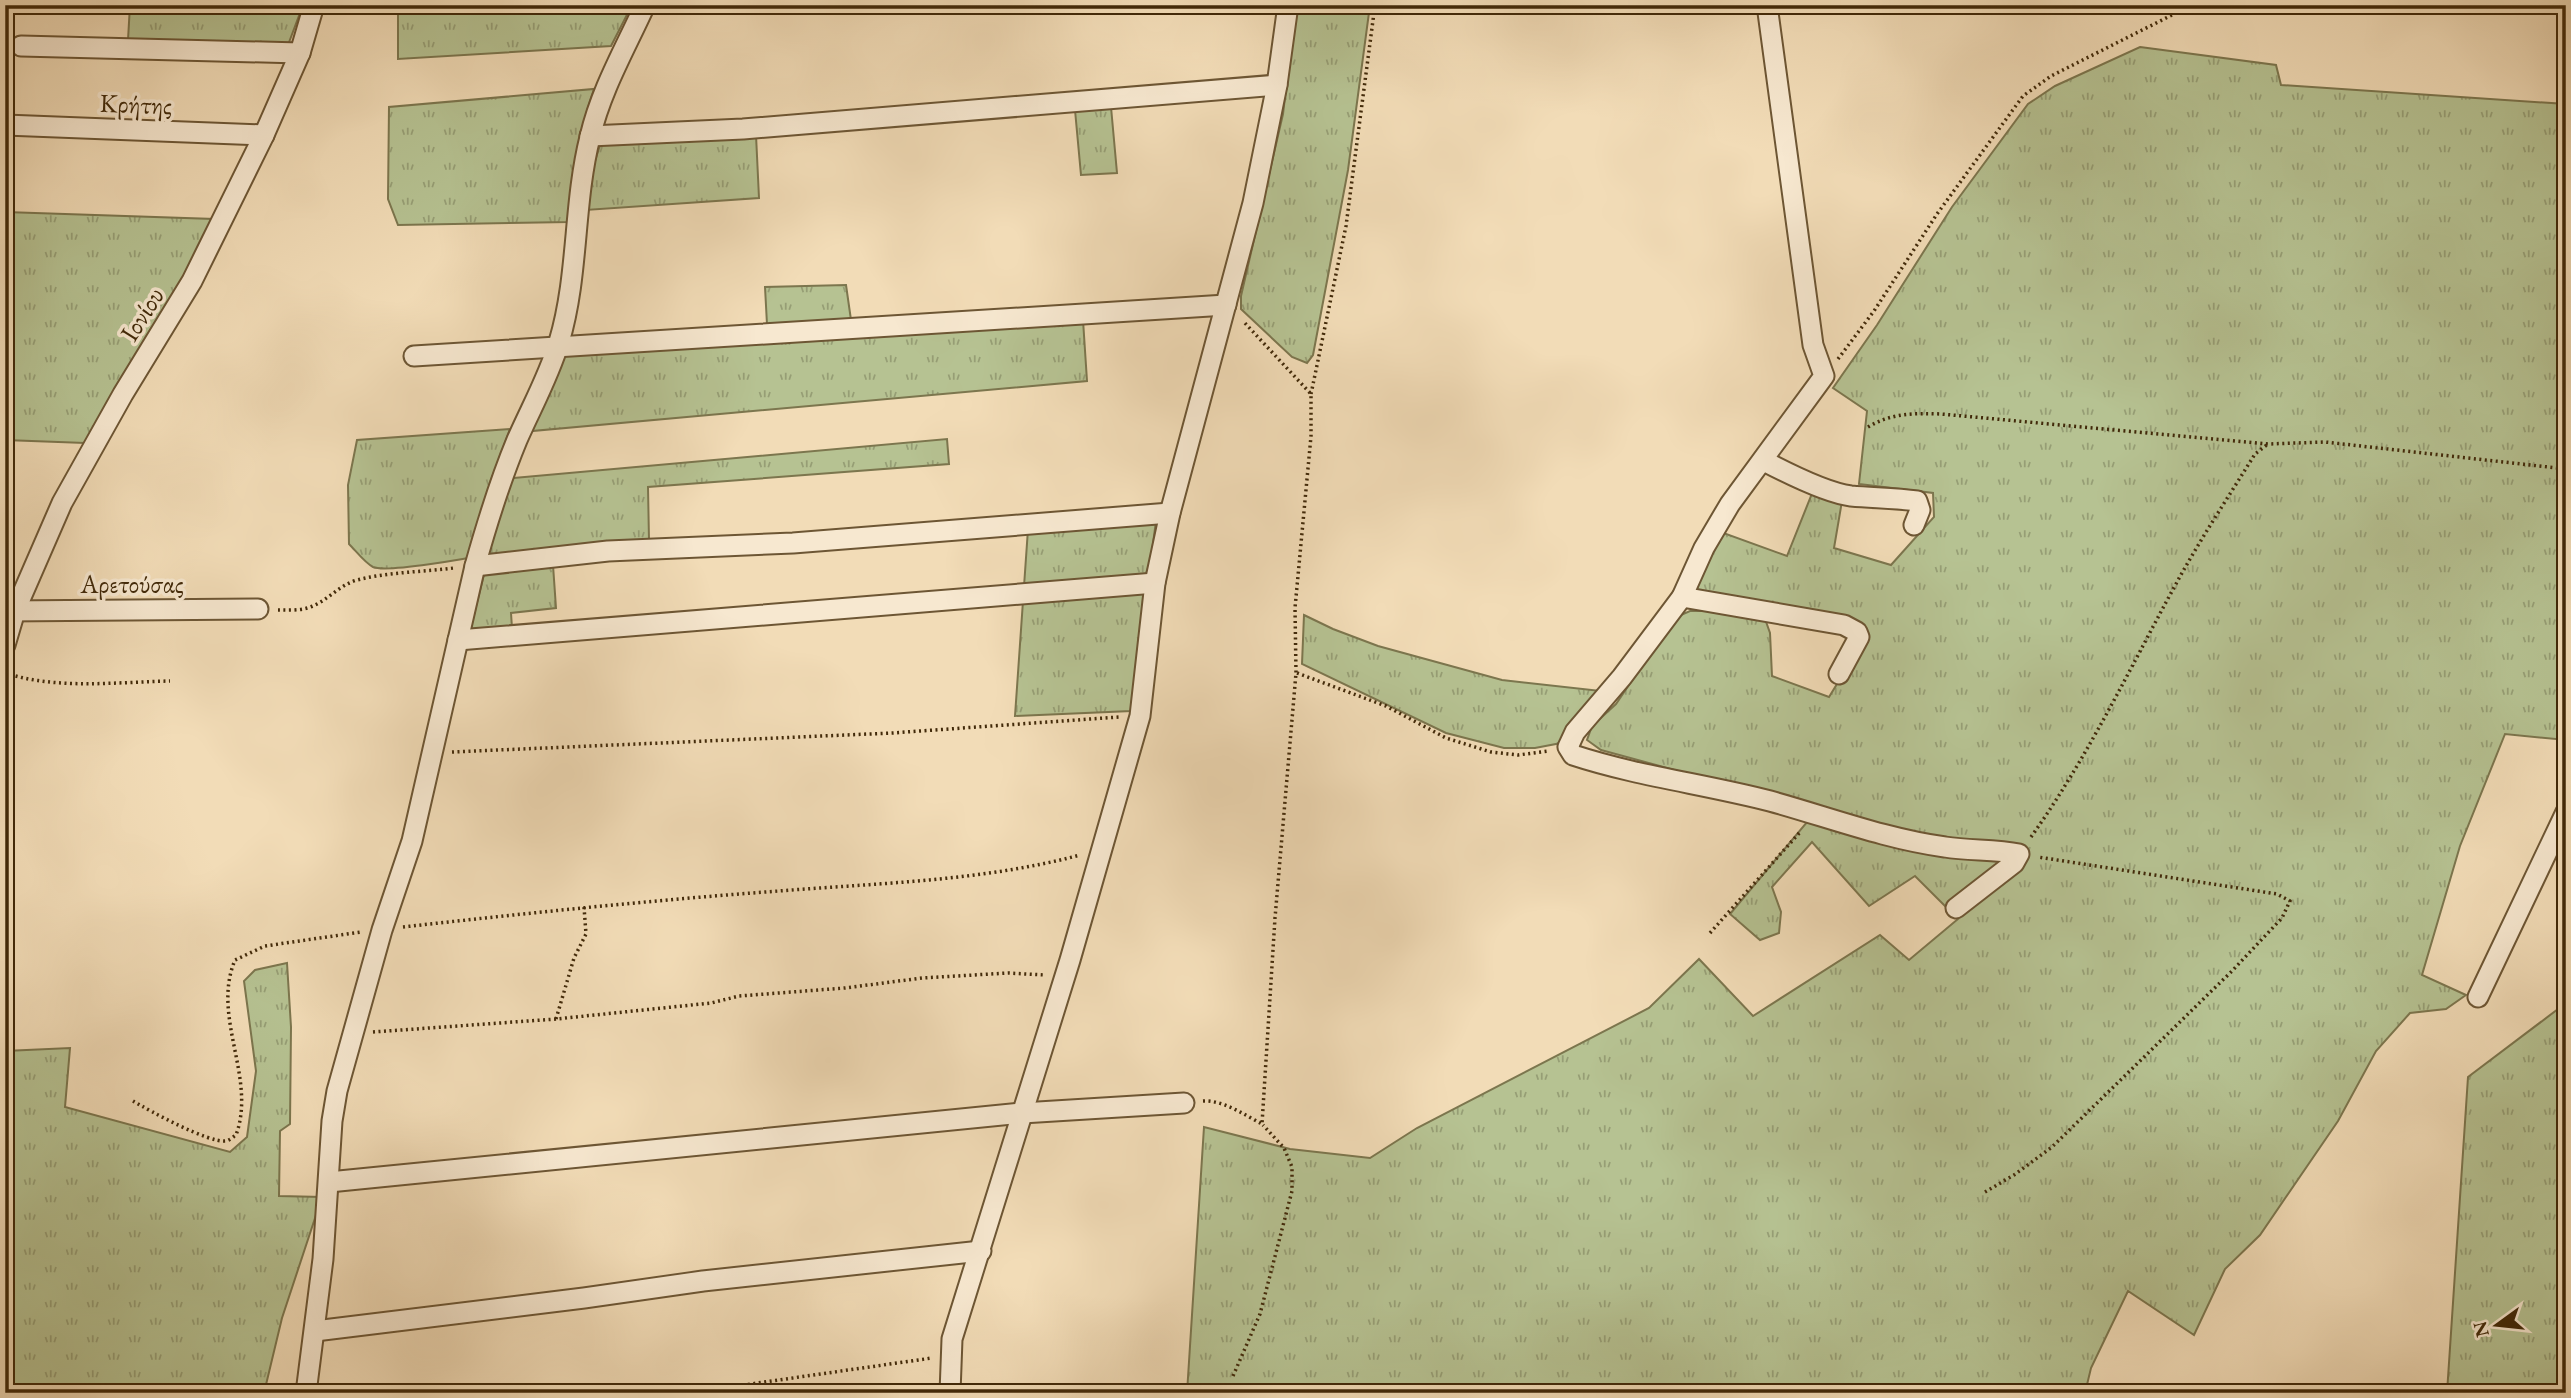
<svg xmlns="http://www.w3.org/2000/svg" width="2571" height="1398" viewBox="0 0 2571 1398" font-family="'EB Garamond',serif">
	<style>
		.grass { fill: url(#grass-tufts); stroke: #7c764e; stroke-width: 2 }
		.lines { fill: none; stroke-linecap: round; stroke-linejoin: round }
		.minor-casing { stroke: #6d5634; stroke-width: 23 }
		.path { stroke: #412909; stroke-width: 3.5; stroke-dasharray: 2 3.5; stroke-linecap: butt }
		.minor { stroke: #f7e8d0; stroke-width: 19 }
		.labels { text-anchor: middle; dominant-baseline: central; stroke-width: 7; stroke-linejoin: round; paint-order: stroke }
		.street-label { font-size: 26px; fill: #412909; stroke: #f7e8d0 }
	</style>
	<defs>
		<pattern id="grass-tufts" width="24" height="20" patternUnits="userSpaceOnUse" patternTransform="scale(1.75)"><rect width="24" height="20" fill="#b6c292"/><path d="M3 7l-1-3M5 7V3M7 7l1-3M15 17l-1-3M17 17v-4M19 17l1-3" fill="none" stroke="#969e75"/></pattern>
	</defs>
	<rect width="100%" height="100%" fill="#f2dcb7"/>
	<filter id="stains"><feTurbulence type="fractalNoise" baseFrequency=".00286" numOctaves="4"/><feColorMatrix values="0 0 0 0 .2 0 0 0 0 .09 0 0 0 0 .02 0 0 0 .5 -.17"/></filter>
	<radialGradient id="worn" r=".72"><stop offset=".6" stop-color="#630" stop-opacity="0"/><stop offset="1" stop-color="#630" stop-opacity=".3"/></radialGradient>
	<g class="grass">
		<path d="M130,5H303L288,45L128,40Z"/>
		<path d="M451,5H632L611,46L398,59V11L450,8Z"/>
		<path d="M1296,5H1370L1348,170L1313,355L1307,363L1292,357L1241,309V296L1283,114Z"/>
		<path d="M2140,47L2276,65L2281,85L2566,104V740L2505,734L2460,846L2422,975L2466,995L2446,1009L2410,1013L2376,1051L2338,1121L2260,1235L2225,1269L2194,1335L2128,1291L2091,1368L2085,1393H1187L1204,1127L1290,1149L1370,1158L1417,1128L1649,1008L1699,959L1753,1016L1880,935L1909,960L1958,919L1915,876L1869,906L1812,842L1772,887L1781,912L1779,933L1760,940L1730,914L1818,809L1601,750L1587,740L1592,726L1616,704L1674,618L1690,611H1712L1765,619L1770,633L1772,676L1829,697L1864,640L1697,590L1696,582L1718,531L1787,556L1813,491L1842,501L1834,548L1891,565L1934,517L1933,493L1859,484L1867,411L1833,388L1877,325L1952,207L2028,104L2055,86Z"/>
		<path d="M594,89C577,138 573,170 569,222L398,225L388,199L389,107Z"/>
		<path d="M1111,107L1117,173L1081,175L1075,110Z"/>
		<path d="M756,135L759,198L586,210L594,164L601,142Z"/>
		<path d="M5,212L214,219L173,299L85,443L5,440Z"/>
		<path d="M846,285L851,320H1083L1087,381L532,431L566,352L768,343L765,287Z"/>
		<path d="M510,429L491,480L947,439L949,464L648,487L649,540L553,565L556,608L511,613L512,628L470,631L489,554C470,558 387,573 373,567C365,563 356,551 349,544L348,485L357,440Z"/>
		<path d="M1156,521L1131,711L1015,716L1028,529Z"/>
		<path d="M1304,615L1333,629L1378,646L1502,680L1601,691L1561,743L1535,748H1504L1446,733L1302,664Z"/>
		<path d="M287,963L291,1027L290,1124L280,1131L279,1196L322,1197L282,1318L264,1393H5V1051L70,1048L65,1107L230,1152L247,1137L256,1071L244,981L255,970Z"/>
		<path d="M2566,1003V1393H2447L2468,1077Z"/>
	</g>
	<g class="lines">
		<g class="minor-casing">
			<g id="minor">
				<path d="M1767,5L1813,345L1824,376L1730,504L1704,548L1682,597L1622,677L1575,732L1568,747L1573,755C1637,776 1704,784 1770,801C1828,817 1886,839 1945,847C1970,851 1995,849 2019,854L2014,863L1956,908"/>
				<path d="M21,46L300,53"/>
				<path d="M5,125L264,135"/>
				<path d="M590,136L743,129L1277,85"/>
				<path d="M414,356L1226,305"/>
				<path d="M1764,461C1785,472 1827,493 1851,496C1873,498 1895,498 1917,501L1920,510L1914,525"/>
				<path d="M475,566L608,551L793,543L1170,513"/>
				<path d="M1682,597L1844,625L1857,632L1859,637L1839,674"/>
				<path d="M5,611L258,609"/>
				<path d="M458,640L1155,583"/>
				<path d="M5,645L15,611L62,503L123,394L192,281L264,135L300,53L314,5"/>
				<path d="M2478,997L2566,812"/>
				<path d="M329,1182L1022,1113L1184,1103"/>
				<path d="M315,1331L584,1298L703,1281L981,1251"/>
				<path d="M306,1393L323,1259L332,1121L337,1091L382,930L412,841L475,566C487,523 500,481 517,440C531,408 549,376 559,342C579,275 573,205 590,137C601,90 625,49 645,5"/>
				<path d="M950,1393L952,1339L1070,960L1140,716L1155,583L1170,513L1253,203L1277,85L1288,5"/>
			</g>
		</g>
		<g class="path">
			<path d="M1838,359L1874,311L1937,214L2023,96L2051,76L2178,12L2186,5"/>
			<path d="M1311,394L1346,226L1375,5"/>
			<path d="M1868,427C1891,413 1915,413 1941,414L2268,444L2325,442L2566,469"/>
			<path d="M278,610C290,610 304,611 315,605C330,598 340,585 357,580C388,572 422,572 454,568"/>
			<path d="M5,673C58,690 115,682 170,681"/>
			<path d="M1297,673L1386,706L1446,738L1491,752L1518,755L1549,751"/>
			<path d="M452,752L892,733L1119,717"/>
			<path d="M2031,837C2088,757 2130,668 2177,582C2201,538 2229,496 2255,454L2268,444"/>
			<path d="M403,927C528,913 654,900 779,891C880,883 983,881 1080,855"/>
			<path d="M1710,933L1801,831"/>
			<path d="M556,1019L574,958L586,934L584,907"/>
			<path d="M373,1032L556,1019L711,1003L739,996L845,988L922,978L1008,973L1045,975"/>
			<path d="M133,1101C150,1111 208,1143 226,1141C230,1140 233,1137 236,1135C257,1078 211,1017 235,960L265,946L361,932"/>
			<path d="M1203,1101C1223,1100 1245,1115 1262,1124L1275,918L1296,673L1295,608L1311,436V394L1243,321"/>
			<path d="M1985,1192L2014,1175L2052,1147L2232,971L2282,918L2290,901L2277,894L2038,857"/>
			<path d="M1233,1376L1260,1314L1292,1191V1167L1284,1148L1263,1125"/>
			<path d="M688,1393L932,1358"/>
		</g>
		<use href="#minor" class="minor"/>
	</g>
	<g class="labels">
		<g class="street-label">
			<text transform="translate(136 104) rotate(2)">Κρήτης</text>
			<text transform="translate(142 314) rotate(-58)">Ιονίου</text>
			<text x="132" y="584">Αρετούσας</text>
		</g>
	</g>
	<rect width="2571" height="1398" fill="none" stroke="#f2dcb7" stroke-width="28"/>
	<rect x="7" y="7" width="2557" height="1384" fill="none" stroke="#412909" stroke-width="3.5"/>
	<rect x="14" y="14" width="2543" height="1370" fill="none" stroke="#412909" stroke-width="2"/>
	<g transform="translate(2497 1325) rotate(255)" stroke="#f7e8d0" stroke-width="5" paint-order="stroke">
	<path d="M0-5L12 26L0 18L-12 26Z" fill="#412909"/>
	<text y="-10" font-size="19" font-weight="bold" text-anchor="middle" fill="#412909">N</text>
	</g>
	<rect width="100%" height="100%" filter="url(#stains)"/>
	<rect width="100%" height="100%" fill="url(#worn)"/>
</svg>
